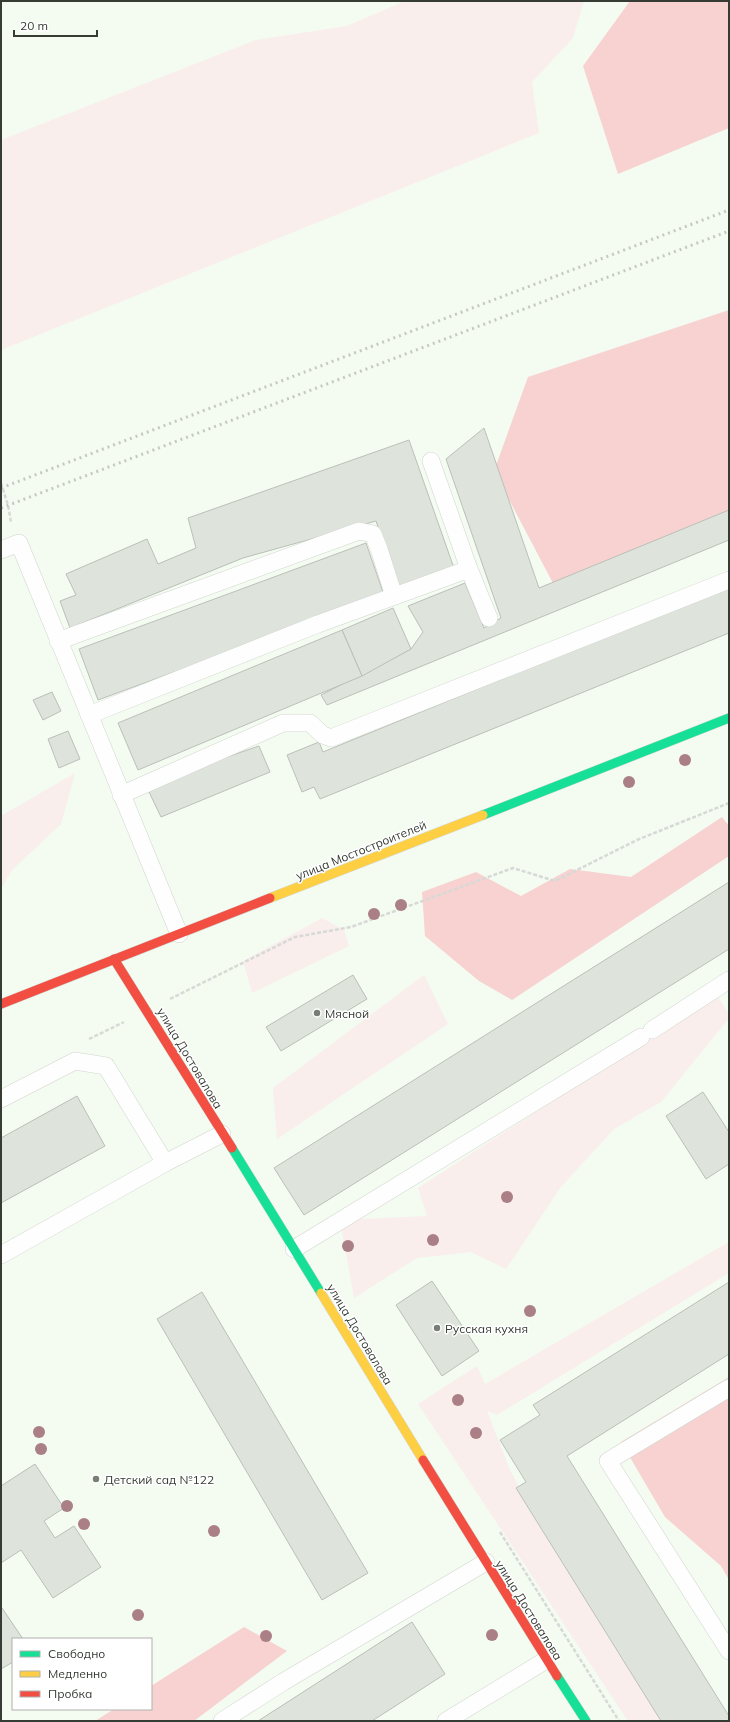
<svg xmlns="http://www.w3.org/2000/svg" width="730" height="1722" viewBox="0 0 730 1722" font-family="Mulish,sans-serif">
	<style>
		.green { fill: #f9eeeb }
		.forest { fill: #f7d2d1 }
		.building { fill: #dee3dc; stroke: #bac0b8 }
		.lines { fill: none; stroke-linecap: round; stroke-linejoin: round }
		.lane-casing { stroke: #d1d6cf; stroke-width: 18 }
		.fast-casing { stroke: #d1d6cf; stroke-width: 10 }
		.slow-casing { stroke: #d1d6cf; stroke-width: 10 }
		.jam-casing { stroke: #d1d6cf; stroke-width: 10 }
		.path { stroke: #d7d9d7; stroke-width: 2.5; stroke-dasharray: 4 2; stroke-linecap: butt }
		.lane { stroke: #fdfefd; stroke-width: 17 }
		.fast { stroke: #16e098; stroke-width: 9 }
		.slow { stroke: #ffcf43; stroke-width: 9 }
		.jam { stroke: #f24e42; stroke-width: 9 }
		.rail { stroke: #c6c8c5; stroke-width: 3; stroke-dasharray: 2 4; stroke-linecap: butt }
		.tree { fill: #aa7f85 }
		.poi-dot { fill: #787e76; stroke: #fff; stroke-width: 1.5 }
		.labels { text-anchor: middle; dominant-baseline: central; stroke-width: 3; stroke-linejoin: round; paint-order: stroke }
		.street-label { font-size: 12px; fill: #363b34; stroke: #fff }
		.poi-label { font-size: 12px; fill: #363b34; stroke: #fff; text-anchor: start }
	</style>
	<rect width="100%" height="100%" fill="#f4fbf1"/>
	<g class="green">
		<path d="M405,1H584L573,38L532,82L539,133L1,350V140L256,40L347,26Z"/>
		<path d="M75,773L61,824L12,870L1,889V816Z"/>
		<path d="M322,918L344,930L349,946L252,993L243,961Z"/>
		<path d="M424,975L448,1024L277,1139L273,1088Z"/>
		<path d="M717,995L729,1014V1018L661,1102L614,1129L560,1188L506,1269L471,1252L417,1258L354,1298L340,1220L427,1216L418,1188Z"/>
		<path d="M729,1242V1273L497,1415L487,1411L510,1470L549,1541L666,1721H628L418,1404L477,1366L485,1384Z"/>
	</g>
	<g class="forest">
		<path d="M630,1H729V128L618,174L583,66Z"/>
		<path d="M729,310V523L555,587L494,471L528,377Z"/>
		<path d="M722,817L729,826V856L512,1000L479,981L425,936L422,892L476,872L521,896L570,869L631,877Z"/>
		<path d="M729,1377V1580L721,1566L665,1517L621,1442Z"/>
		<path d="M244,1627L287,1651L194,1721H95L114,1709H151V1686Z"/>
	</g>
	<g class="building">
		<path d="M484,428L539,588L729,510V540L327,705L321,695L411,649L423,632L408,606L465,583L484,628L501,618L446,459Z"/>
		<path d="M409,440L455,571L400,590L376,521L243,558L70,628L60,601L76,595L66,574L147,539L158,564L196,548L188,518Z"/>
		<path d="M366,543L384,595L98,700L79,649Z"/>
		<path d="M729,586V633L320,799L314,787L302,792L287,755L319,742L323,752Z"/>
		<path d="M393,608L411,649L362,676L342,630Z"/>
		<path d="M342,630L362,676L138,770L118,723Z"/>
		<path d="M52,692L61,711L43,720L33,700Z"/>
		<path d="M68,731L80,759L59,768L48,739Z"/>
		<path d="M259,746L270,772L161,817L149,792L157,781Z"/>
		<path d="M729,882V949L304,1215L274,1168Z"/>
		<path d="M353,975L367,999L281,1051L266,1027Z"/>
		<path d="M703,1092L729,1132V1164L706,1179L666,1116Z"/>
		<path d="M77,1096L105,1146L1,1203V1138Z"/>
		<path d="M432,1281L479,1351L442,1376L396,1305Z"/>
		<path d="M729,1282V1354L567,1456L729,1716V1721H661L516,1488L526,1482L500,1440L540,1415L533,1405Z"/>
		<path d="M202,1292L368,1573L322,1600L157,1319Z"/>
		<path d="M35,1464L64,1508L44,1521L55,1538L74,1526L101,1567L53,1598L21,1550L1,1563V1486Z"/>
		<path d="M1,1608H2L23,1639H13V1662L1,1669Z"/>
		<path d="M412,1622L445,1674L372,1721H258Z"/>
	</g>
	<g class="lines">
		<g class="lane-casing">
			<g id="lane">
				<path d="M431,461L469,569L489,618"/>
				<path d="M1,550L19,543L179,934"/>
				<path d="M58,641L359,531L373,534L379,549L394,596"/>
				<path d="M89,715L318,624L469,569"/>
				<path d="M121,795L283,723H310L323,735L331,738L729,580"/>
				<path d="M652,1030L729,980"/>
				<path d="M1,1099L75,1061L106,1066L165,1163"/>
				<path d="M294,1249L641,1037"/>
				<path d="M1,1255L165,1163L222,1134"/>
				<path d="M729,1388L608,1461L729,1651"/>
				<path d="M222,1721L283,1682L486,1562"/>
				<path d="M446,1721L546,1660"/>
			</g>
		</g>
		<g class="fast-casing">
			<g id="fast">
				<path d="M483,815L729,718"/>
				<path d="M232,1148L321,1293"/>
				<path d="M557,1676L586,1721"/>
			</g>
		</g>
		<g class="slow-casing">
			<g id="slow">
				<path d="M270,898L483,815"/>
				<path d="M321,1293L423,1460"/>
			</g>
		</g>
		<g class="jam-casing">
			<g id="jam">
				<path d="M114,959L232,1148"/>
				<path d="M1,1004L270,898"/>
				<path d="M423,1460L557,1676"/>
			</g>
		</g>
		<g class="path">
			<path d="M1,483L8,505L11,522"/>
			<path d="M170,999L295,937L351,927L513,868L555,881L637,840L729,803"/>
			<path d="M89,1039L124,1022"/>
			<path d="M500,1532L619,1721"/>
		</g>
		<use href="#lane" class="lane"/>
		<use href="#fast" class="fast"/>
		<use href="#slow" class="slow"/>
		<use href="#jam" class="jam"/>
		<g class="rail">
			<path d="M1,488L729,210"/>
			<path d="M1,508L729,231"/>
		</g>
	</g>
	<g class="tree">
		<circle cx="685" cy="760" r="6"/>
		<circle cx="629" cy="782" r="6"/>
		<circle cx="401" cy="905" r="6"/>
		<circle cx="374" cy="914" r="6"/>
		<circle cx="507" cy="1197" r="6"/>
		<circle cx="433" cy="1240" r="6"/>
		<circle cx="348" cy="1246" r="6"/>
		<circle cx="530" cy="1311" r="6"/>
		<circle cx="458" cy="1400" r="6"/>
		<circle cx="39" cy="1432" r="6"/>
		<circle cx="476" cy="1433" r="6"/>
		<circle cx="41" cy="1449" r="6"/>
		<circle cx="67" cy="1506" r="6"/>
		<circle cx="84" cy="1524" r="6"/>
		<circle cx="214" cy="1531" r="6"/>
		<circle cx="138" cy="1615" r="6"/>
		<circle cx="492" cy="1635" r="6"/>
		<circle cx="266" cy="1636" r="6"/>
	</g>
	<g class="poi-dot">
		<circle cx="317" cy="1013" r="4"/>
		<circle cx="437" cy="1328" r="4"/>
		<circle cx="96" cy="1479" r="4"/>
	</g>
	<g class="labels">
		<g class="street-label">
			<text transform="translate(361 850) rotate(-22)">улица Мостостроителей</text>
			<text transform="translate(190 1058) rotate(59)">улица Достовалова</text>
			<text transform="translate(360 1334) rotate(59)">улица Достовалова</text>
			<text transform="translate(529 1610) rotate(58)">улица Достовалова</text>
		</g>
		<g class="poi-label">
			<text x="325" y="1013">Мясной</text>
			<text x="445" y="1328">Русская кухня</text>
			<text x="104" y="1479">Детский сад №122</text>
		</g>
	</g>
	<rect width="730" height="1722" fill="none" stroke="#363b34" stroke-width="4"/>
	<rect x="12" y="1638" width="140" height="72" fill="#ffffff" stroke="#afb1ae"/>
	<rect x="20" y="1651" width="20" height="6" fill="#16e098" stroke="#afb1ae"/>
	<text x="48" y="1658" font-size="12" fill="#363b34">Свободно</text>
	<rect x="20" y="1671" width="20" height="6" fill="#ffcf43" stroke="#afb1ae"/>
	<text x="48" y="1678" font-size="12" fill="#363b34">Медленно</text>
	<rect x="20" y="1691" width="20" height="6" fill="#f24e42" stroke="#afb1ae"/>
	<text x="48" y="1698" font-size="12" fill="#363b34">Пробка</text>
	<path d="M14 30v6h83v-6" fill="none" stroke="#363b34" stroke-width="2"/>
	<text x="20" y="30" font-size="12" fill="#363b34" stroke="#ffffff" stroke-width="3" paint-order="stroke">20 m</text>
</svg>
